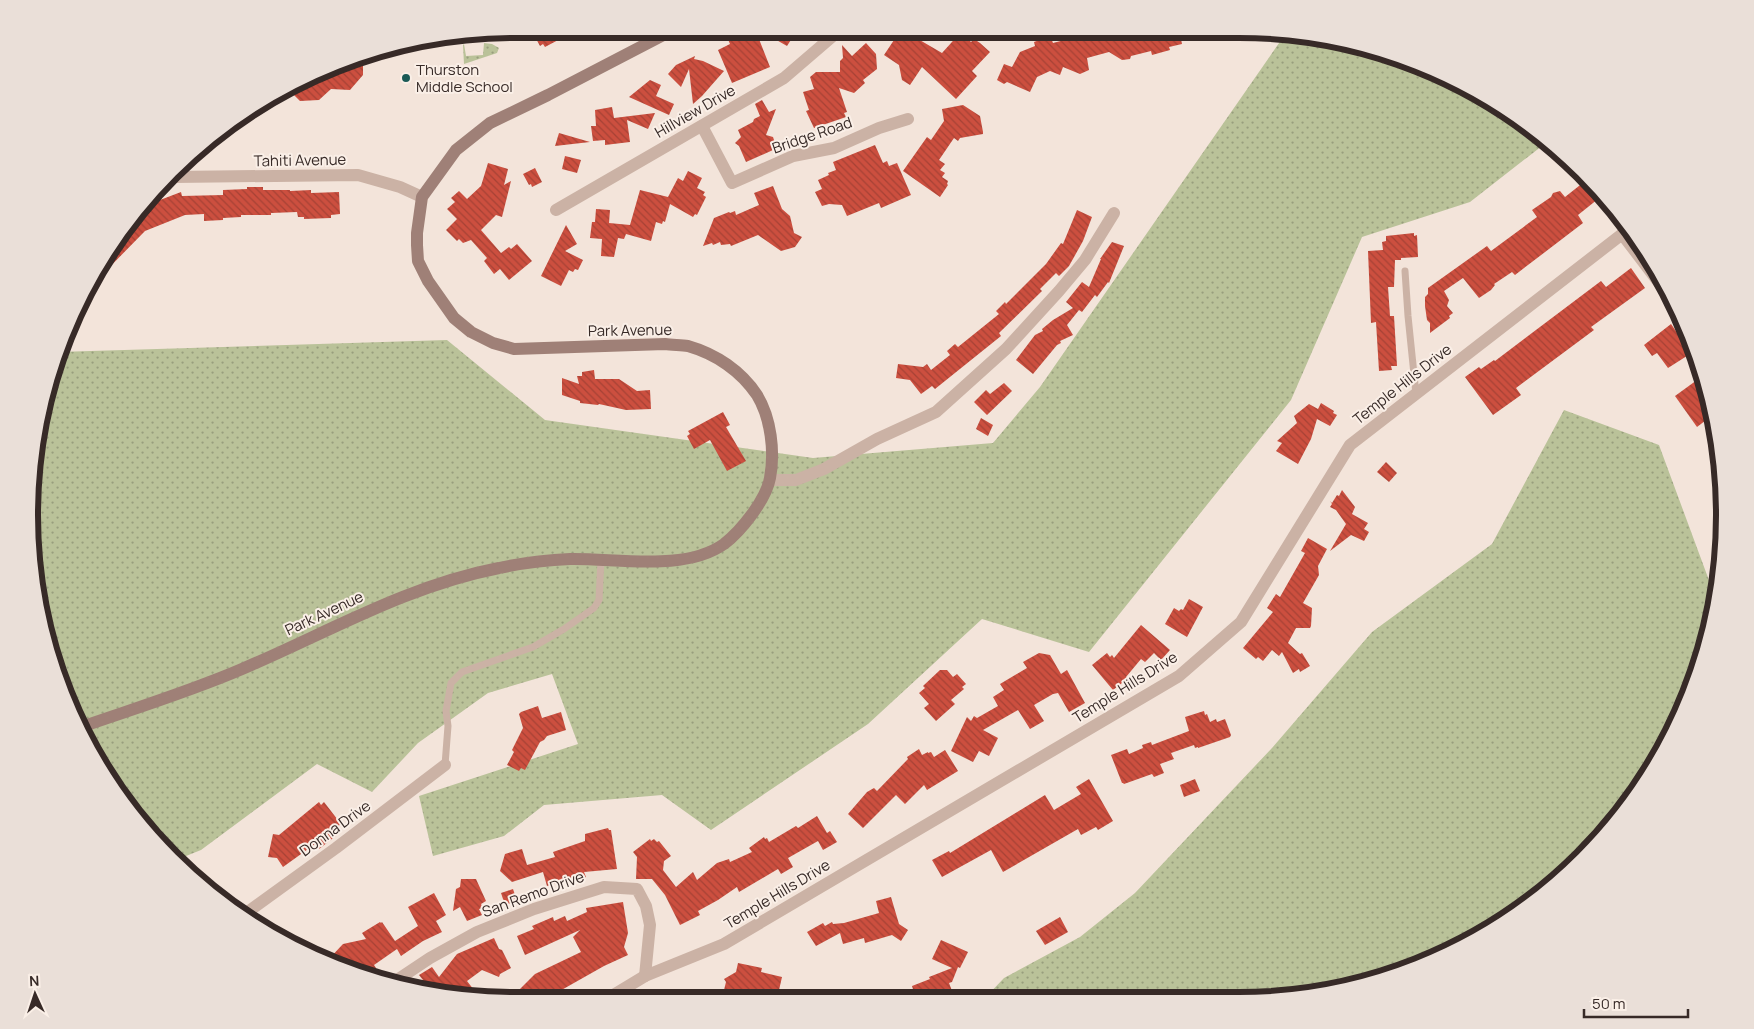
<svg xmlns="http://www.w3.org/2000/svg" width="1754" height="1029" viewBox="0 0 1754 1029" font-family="Manrope,sans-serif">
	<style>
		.grass { fill: url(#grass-dots) }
		.building { fill: url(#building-back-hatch) }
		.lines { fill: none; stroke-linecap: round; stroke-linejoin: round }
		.service { stroke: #cbb2a5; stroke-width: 7 }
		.minor { stroke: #cbb2a5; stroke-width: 12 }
		.tertiary { stroke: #cbb2a5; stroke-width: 12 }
		.secondary { stroke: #9f8077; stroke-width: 12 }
		.poi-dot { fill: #1a5a56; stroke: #faefe7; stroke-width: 2 }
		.labels { text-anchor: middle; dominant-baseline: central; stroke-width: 4; stroke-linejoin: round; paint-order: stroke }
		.poi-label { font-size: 15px; fill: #372a27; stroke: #faefe7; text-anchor: start }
		.street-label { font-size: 15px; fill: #372a27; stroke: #faefe7 }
		.rim { fill: none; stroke: #372a27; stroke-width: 6 }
	</style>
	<defs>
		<pattern id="grass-dots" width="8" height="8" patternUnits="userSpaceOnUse" patternTransform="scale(1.25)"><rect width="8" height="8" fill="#bac299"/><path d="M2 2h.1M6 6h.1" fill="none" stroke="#989e7d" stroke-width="1.8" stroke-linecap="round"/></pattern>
		<pattern id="building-back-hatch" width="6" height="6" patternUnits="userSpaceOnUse" patternTransform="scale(1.25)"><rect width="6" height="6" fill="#cc4f3f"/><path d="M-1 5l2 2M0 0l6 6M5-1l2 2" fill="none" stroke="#a64235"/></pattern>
	</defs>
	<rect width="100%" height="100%" fill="#f3e4da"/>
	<g class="grass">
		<path d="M1286,33L1396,55L1510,111L1547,142L1470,202L1362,237L1291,400L1089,652L982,619L868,724L711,830L662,795L544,805L504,836L433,856L419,796L578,744L552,674L488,693L418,743L372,792L317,764L201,850L181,858L129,810L55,671L29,515L54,359L58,352L447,340L545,420L813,458L993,443L1040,387Z"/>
		<path d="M484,43L492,44L499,48L497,53L464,64L463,45L464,44L466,56L483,55Z"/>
		<path d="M1564,410L1659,445L1717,602L1716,610L1688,701L1643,785L1560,880L1482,935L1365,984L1272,999H984L1004,978L1080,937L1135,893L1272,748L1372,632L1492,544Z"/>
	</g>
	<g class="building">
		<path d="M542,29H579L545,47L543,44L540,46L533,33Z"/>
		<path d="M746,29H755L770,67L732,83L718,50L730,44L727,37Z"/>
		<path d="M757,29H798L787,46Z"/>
		<path d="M1119,30H1179L1182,44L1169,47L1170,50L1152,55L1151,51L1131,56L1130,59L1122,60L1109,52L1087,58L1089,70L1080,74L1063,67L1060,75L1050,71L1037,77L1030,92L1007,82L1004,84L997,80L1004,64L1012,67L1020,52L1035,46L1034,42L1050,36L1053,43L1076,37H1078L1080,41L1105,35L1104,32Z"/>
		<path d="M900,31L917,41L918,39L942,53L961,32L971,42L974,39L980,43L990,52L972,71L977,76L956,99L922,67L910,85L902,80L899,65L884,55Z"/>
		<path d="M866,43L876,54L877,69L863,80L865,83L854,93L839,88L847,112L844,113L846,117L814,128L806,111L809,110L803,92L814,89L810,77L816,72H840V61L843,58L842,45L852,56Z"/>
		<path d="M359,54H363V75L350,90L331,89L319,100L300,101L290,91Z"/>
		<path d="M695,56L694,59L703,61L724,71L702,96L693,104L689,69L681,87L668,74L676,65Z"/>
		<path d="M650,80L661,85L656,96L674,104L669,115L629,97Z"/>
		<path d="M762,100L769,112L776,109L766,135L773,137L776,146L772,148L773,150L746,162L739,146L735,143L741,137L738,130L753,122L754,119L760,116L755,104Z"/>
		<path d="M963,105L980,116L983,132V134L960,138L958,141L954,138L939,160L945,164L940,170L945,173L942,177L948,181L947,184L948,185L940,197L903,171L927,137L931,140L944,121L942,109Z"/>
		<path d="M612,107L614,118L655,113L648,129L627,120L630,142L605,145V140L593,141L591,126H596L595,110Z"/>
		<path d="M559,133L590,142L555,146Z"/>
		<path d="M875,145L883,163L887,161L889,166L897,163L911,195L881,208L879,203L847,216L842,205L829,204L822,206L815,192L822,189L818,180L829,175L828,173L836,170L833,162Z"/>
		<path d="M565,156L581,160L577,173L562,169Z"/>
		<path d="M488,163L508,169L504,185L511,181L502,217L496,215L481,230L501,253L509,247L511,249L517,244L532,261L509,280L500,269L494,274L484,261L487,258L471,240L463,243L459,239L457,241L446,230L457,219L447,209L455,202L451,198L459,191L467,199L481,186Z"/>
		<path d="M535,168L542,182L532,187L531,184L529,185L523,174Z"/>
		<path d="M688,171L702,178L697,188L705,192L703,195L706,197L697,215L695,214L693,217L670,204L665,222L663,221L662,224L656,222L651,241L626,234L624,239L618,238L614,257L601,256L602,239L590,238L592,222H595L596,209L610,210L609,223L630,225L640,190L668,197L678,178L683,181Z"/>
		<path d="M1589,178L1603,195L1578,215L1583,223L1515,275L1512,272L1494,284L1495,285L1491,290L1479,298L1463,278L1444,291L1449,300L1447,306L1453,313L1449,316L1450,318L1430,333V323L1427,320L1425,306V297L1428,294V288L1487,246L1491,251L1537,217L1532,210L1551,197L1553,193L1560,191L1565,197Z"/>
		<path d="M773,186L782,209L790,216L794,233L802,237L795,247L781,251L758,235L731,246L730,244L721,245L720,242L713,245L712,243L703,246L714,218L729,212L730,213L735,211L736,215L759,205L754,193Z"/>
		<path d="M247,187H263V190H290V191L311,190V193L339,192L340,214L331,215V218L304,219V217H298L297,212L271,213V215H241V217L223,218V220L204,221V214L185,215L145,231L95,282L93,281L111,244L158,194L160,200L181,192L182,196L223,195V190L247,189Z"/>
		<path d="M1077,210L1092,217L1083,241L1069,266L1059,276L1056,273L1040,289L1042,291L999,333L1001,336L935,389L932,386L921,394L910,380L896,378L898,364L923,367L927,364L931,370L950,355L947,351L955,344L958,347L999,314L996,311L1005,302L1006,304L1046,264L1061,243L1063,244Z"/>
		<path d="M566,225L577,244L565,251L583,260L578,270L575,269L573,272L569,270L561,286L541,276Z"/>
		<path d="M1414,233V236L1417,235L1418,257L1401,258V260H1395L1394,287H1388L1390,316H1394L1397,366H1391L1392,370L1379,371L1376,322L1371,323L1368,251L1383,250L1382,242L1386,241V236Z"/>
		<path d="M1112,242L1124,246L1109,283L1108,282L1097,297L1095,295L1082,312L1079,310L1067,325L1073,335L1060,341L1061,343L1057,345L1033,374L1016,360L1035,335L1043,331L1042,329L1053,320L1073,308L1066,302L1082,282L1089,287L1101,259H1100Z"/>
		<path d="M1631,268L1645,288L1591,327L1594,330L1516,388L1521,395L1493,415L1465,377L1479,367L1481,369L1494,360L1495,361L1601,281L1606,287Z"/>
		<path d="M1671,324L1687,347L1685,348L1690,354L1668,368L1657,353L1652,356L1644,345Z"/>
		<path d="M594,370L595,379H619L637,391L650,390L651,409L626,410L599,404L598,405L580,403V401L562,395V378L579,384L577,376H582V372Z"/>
		<path d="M1697,380L1709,397L1714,414L1697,427L1675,396Z"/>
		<path d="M1004,383L1012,391L987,415L974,402L986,390L990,394Z"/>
		<path d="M1321,403L1334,411L1333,413L1337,415L1330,426L1317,419L1311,439L1298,464L1276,451L1282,443L1277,441L1297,423L1294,416L1309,404L1318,409Z"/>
		<path d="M723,412L730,425L726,427L746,461L727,471L710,440L694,449L687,436L690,434L688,431Z"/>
		<path d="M981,418L993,425L988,436L976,429Z"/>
		<path d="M1386,462L1397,473L1389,482L1377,472Z"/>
		<path d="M1342,490L1355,507L1352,514L1368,523L1364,529L1369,532L1364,541L1351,535L1330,551L1346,524L1336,510L1330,507L1332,504L1330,501L1332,503L1337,495L1339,496Z"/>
		<path d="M1308,538L1327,549L1318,566L1319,575L1303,603L1312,608L1311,626L1310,628H1296L1288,643L1300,654L1302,653L1310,666L1300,672L1299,669L1293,673L1282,652L1279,656L1272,650L1263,661L1258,657L1256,659L1243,648L1273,612L1267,608L1276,594L1280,597L1305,553L1301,551Z"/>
		<path d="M1189,599L1203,607L1187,637L1165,624L1174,608L1179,611L1181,609L1183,610Z"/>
		<path d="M1141,625L1170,650L1161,660L1154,653L1145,662L1141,659L1126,677L1127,679L1113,690L1092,665L1107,653L1110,657L1112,655L1114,658Z"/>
		<path d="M1039,653L1050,655L1061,674L1067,670L1085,703L1069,712L1058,693L1053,694L1034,705L1044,721L1030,729L1018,710L983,730L998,738L989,756L979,751L973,762L951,751L967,717L971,721L974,716L977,718L998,706L993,697L1004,690L1000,684L1027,668L1023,662Z"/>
		<path d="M940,670H947L953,677L957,674L966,684L962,687L964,689L951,700L955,704L936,721L924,708L929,704L919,693L925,688L923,686Z"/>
		<path d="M538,706L542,718L561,712L566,730L547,736L544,740L540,742L525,770L521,768L519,771L507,765L514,752L512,750L523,728L519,714L521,712Z"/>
		<path d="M1204,711L1205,715L1207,714L1210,722L1216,719L1217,722L1225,719L1231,735L1230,737L1198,748V747L1195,748L1194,745L1171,753L1174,759L1160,764L1164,773L1154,777L1152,774L1124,784L1123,783H1122L1111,755L1127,749L1129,754L1143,748L1142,745L1151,742L1152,745L1189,731L1185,717Z"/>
		<path d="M919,749L922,755L928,752V753L931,752L934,757L945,750L958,771L927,790L924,785L905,804L896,795L863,828L848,814L867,792L874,788L877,791L908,759L907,757Z"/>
		<path d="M1089,779L1113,821L1098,830L1096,827L1081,835L1078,829L1003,872L991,850L942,877L932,860L949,851L950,853L1045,795L1054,810L1081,794L1076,787Z"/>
		<path d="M1195,779L1200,791L1184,797L1180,785Z"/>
		<path d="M319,802L321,805L324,802L341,824L333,830L337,835L319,849L315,844L283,867L277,858L268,857L273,834L279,835Z"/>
		<path d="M817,816L827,833L830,831L837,842L823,850L818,841L788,858L793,867L781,874L778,869L739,892L737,887L718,900L698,911L700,915L680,925L665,895L652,879H636L637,857L633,852L650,839L651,841L654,839L657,842L659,841L671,856L664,861L663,870L676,887L693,872L697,880L717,863L729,859L730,862L752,852L749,848L764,837L765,839L767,838L769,842L796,826L798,828Z"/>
		<path d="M608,828L609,830H611L617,869L584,872L586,877L571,883L569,879L547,886L543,872L512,882L500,871L505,854L522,849L527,865L555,857L553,852L585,841V834Z"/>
		<path d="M461,879H476L486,901L481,904L483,908L479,909L482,915L467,921L460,907L453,911L456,889L460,887Z"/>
		<path d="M513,889L517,901L505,905L501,893Z"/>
		<path d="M434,893L446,915L436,921L442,932L423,941L401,956L397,949L374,965L376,968L367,976L358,974L328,960L343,944L366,939L362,933L380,922L381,923L382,922L395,941L418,926L408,907Z"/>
		<path d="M891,897L899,924L908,930L901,941L892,935L865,943L864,938L843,944L840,933L816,946L807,932L823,923L825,926L832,922L833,924L844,923L879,913L876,901Z"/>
		<path d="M623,902L628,933L624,947L628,955L604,966L558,992L556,989L546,999H510L535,974L581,952L573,937L580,930L525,955L517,936L534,929L532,926L553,917L554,921L565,916L567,921L587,912L586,908Z"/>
		<path d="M1060,917L1068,932L1045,945L1036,931Z"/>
		<path d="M494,938L499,949L502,950L511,968L500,974L499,977L482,970L467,981L474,990L466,996L426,988L421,981L423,980L419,975L432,967L439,977L457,954Z"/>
		<path d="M941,940L968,952L960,968L958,967L952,982L949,983L954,996L944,999H916L912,986L930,979L929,977L952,968L932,959Z"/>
		<path d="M738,963L762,968L761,972L782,977L777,999H756L735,995L736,992L724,990L726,982L724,979L736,972Z"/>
	</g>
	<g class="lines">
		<g class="service">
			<path d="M479,36V35"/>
			<path d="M1405,271L1408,316L1416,394"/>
			<path d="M445,765L448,726L446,711L451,683L462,672L533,647L564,629L594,608L599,600L601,559"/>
		</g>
		<g class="minor">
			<path d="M702,126L732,183L793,156L834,148L879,128L908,119"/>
			<path d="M174,177L358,175L400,187L422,197"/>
			<path d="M556,210L784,78L841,29"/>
			<path d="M1622,234L1673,301"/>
			<path d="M770,480H796L824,469L877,439L936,412L1006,349L1059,291L1085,260L1114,213"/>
			<path d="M242,916L336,848L445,765"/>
			<path d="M394,982L430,958L477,932L534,909L604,887L637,889L646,906L650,925L645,976"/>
		</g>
		<path class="tertiary" d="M607,999L645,976L724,944L1179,676L1241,622L1350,445L1630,228"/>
		<path class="secondary" d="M84,726C136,708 191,691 242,669C327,633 406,586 499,568C522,563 546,560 570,559C616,558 685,572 724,544C741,531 766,500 770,478C775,452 771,418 757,395C741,371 716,354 688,346C681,345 672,345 665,344L514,349L493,343L471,332L454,318L428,281L418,261L417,245V233L422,197L456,150L490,123L548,95L675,29"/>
	</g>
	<circle class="poi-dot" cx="406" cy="78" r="5"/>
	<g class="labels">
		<g class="poi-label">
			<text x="416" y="69">Thurston<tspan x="416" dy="17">Middle School</tspan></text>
		</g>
		<g class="street-label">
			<text transform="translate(695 111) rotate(-30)">Hillview Drive</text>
			<text transform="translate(812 135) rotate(-19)">Bridge Road</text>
			<text transform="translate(300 160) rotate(-1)">Tahiti Avenue</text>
			<text transform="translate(630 330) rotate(-1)">Park Avenue</text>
			<text transform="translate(1402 384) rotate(-38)">Temple Hills Drive</text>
			<text transform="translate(324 613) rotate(-25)">Park Avenue</text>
			<text transform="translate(1125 687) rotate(-32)">Temple Hills Drive</text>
			<text transform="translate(335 828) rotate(-36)">Donna Drive</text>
			<text transform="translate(533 894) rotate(-20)">San Remo Drive</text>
			<text transform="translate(777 894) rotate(-31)">Temple Hills Drive</text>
		</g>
	</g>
	<path d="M0 0H1754V1029H0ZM515 38H1239A477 477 0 0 1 1716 515V515A477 477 0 0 1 1239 992H515A477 477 0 0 1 38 515V515A477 477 0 0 1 515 38Z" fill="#eadfd8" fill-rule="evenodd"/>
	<path class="rim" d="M515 38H1239A477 477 0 0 1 1716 515V515A477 477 0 0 1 1239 992H515A477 477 0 0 1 38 515V515A477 477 0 0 1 515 38Z"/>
	<g transform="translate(35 994) rotate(357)" stroke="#faefe7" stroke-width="4" paint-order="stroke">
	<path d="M0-4L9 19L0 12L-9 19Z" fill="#372a27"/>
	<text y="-8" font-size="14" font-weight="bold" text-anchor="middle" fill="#372a27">N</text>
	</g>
	<path d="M1584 1009v8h104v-8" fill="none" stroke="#372a27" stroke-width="2.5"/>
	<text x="1592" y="1009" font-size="15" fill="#372a27" stroke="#faefe7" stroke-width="4" paint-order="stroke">50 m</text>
</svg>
